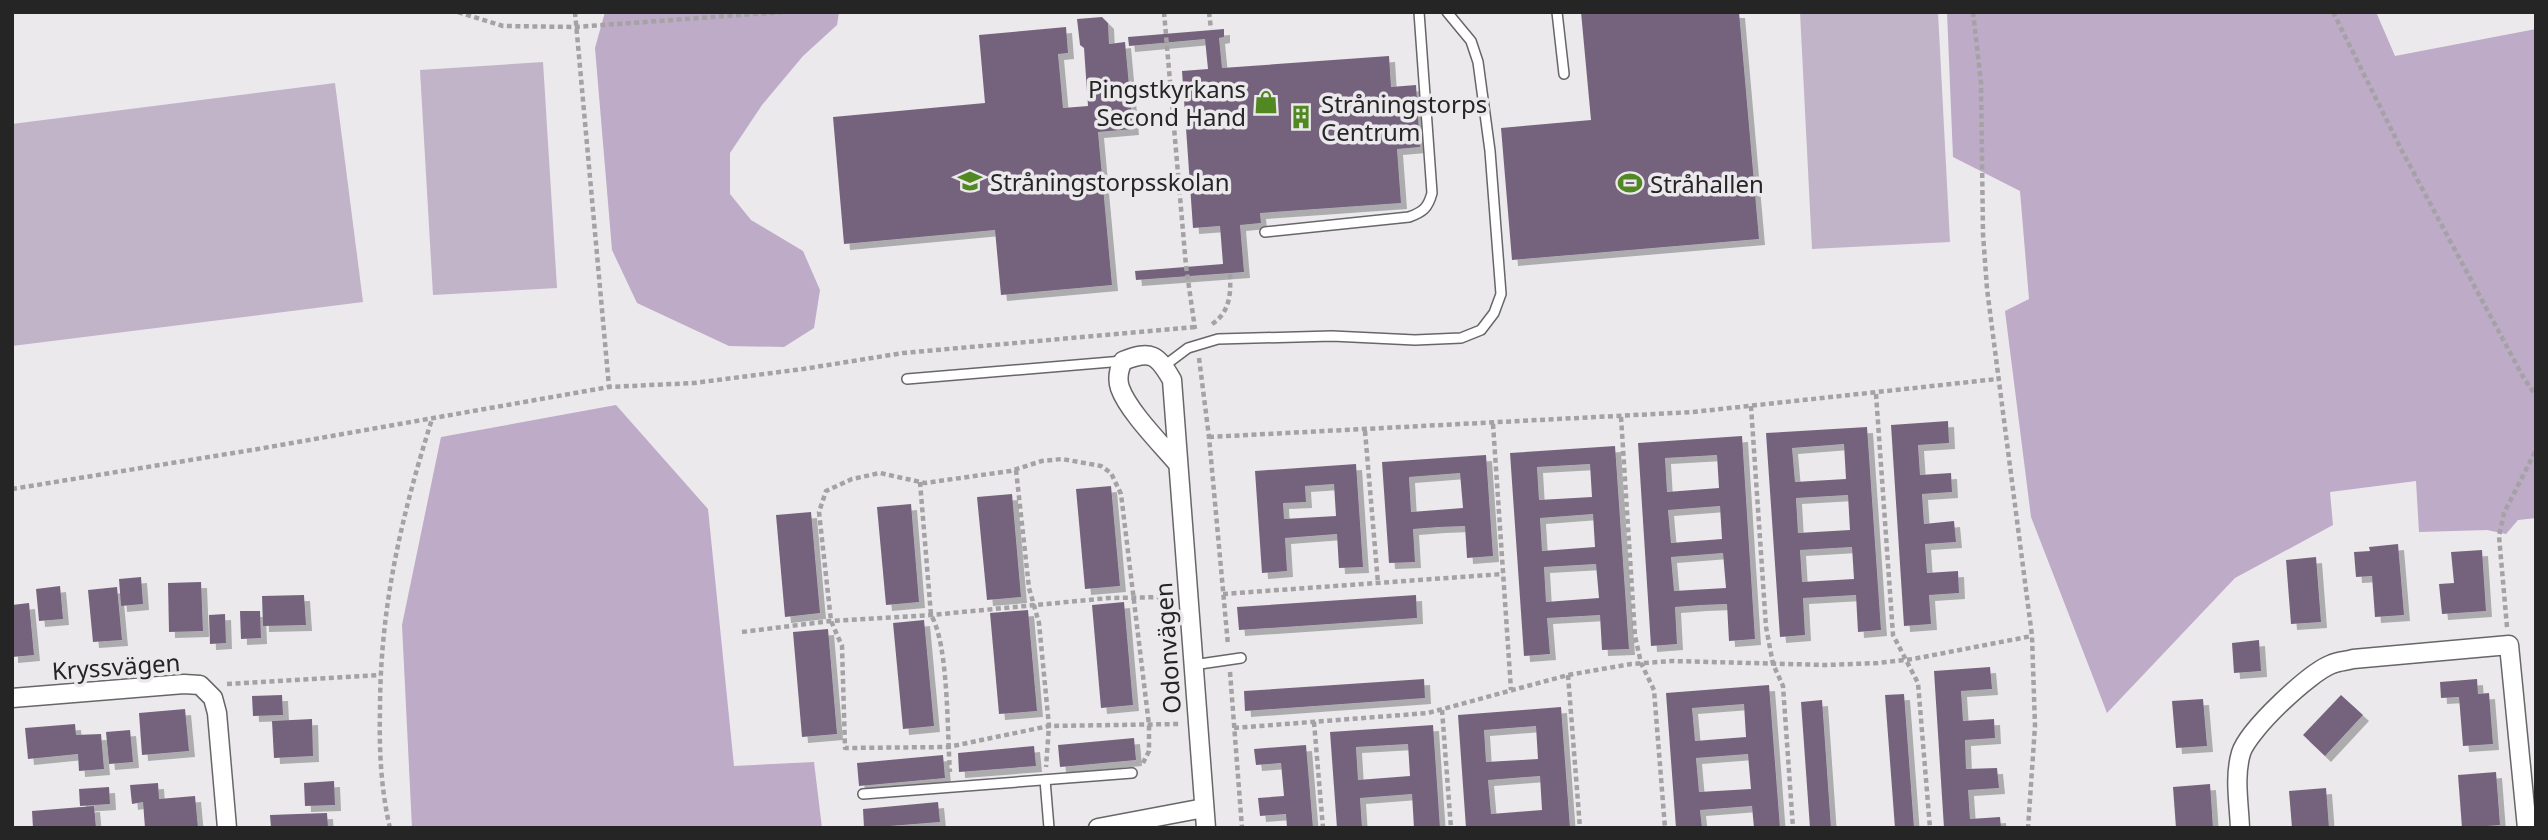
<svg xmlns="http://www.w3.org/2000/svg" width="2548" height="840" viewBox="0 0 2548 840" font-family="'Noto Sans',sans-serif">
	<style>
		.green { fill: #c1b4c8 }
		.forest { fill: #bdabc7 }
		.building { fill: #75647e; fill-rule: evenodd; filter: url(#shadow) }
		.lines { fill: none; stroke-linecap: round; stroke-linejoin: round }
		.service-casing { stroke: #686669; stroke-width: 12 }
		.minor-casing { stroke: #686669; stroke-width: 21 }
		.path { stroke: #a4a2a4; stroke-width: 4.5; stroke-dasharray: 5 3.5; stroke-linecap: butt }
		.service { stroke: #fff; stroke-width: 9 }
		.minor { stroke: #fff; stroke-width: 18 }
		.labels { text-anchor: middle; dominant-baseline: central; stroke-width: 7; stroke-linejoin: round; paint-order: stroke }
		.poi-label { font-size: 24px; fill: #262526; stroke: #ebe9ec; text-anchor: start }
		.street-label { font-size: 24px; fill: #262526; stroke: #ebe9ec }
	</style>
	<defs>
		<filter id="shadow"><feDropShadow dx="6" dy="6" stdDeviation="0" flood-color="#0004"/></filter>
	</defs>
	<rect width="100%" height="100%" fill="#ebe9ec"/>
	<g class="green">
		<path d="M1800,12H1938L1950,242L1812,249Z"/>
		<path d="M543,62L557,288L433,295L420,70Z"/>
		<path d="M335,83L363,302L12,346V124Z"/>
	</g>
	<g class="forest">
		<path d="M605,12H839L837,25L803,56L762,105L730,153V194L751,220L803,251L820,290L814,328L784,347L729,346L637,303L612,250L595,48Z"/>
		<path d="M1947,12H2376L2395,56L2536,29V518L2518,520L2506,534L2487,530L2419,532L2416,481L2330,492L2333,525L2235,578L2107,713L2031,517L2005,311L2029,299L2020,191L1953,157Z"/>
		<path d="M616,405L708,509L734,766L814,762L822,828H412L402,625L441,437Z"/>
	</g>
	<g class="building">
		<path d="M1581,12H1739L1759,239L1512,260L1501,128L1591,120Z"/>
		<path d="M1102,17L1108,23L1109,44L1125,42L1133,129L1098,132L1112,285L1001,295L995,230L844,244L833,117L985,103L979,35L1066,27L1068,53L1058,54L1063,108L1088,106L1084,48L1080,45L1077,19Z"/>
		<path d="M1224,29V37L1219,38L1222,68L1389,56L1391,87L1416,85L1420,147L1397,149L1401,203L1260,213L1261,223L1240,225L1244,272L1136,280L1135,271L1223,264L1220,226L1193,228L1182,71L1208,69L1205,39L1129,46L1128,37Z"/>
		<path d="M1948,421L1949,443L1918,445L1920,475L1951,473L1952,492L1922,494L1924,524L1954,521L1956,542L1925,544L1927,573L1958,571L1959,593L1929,595L1931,624L1904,626L1891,425Z"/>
		<path d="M1867,427L1881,630L1858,632L1856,595L1803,598L1805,635L1780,637L1766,433ZM1844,444L1846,479L1795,482L1792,448ZM1848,495L1850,530L1798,533L1796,498ZM1852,547L1854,579L1802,582L1800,550Z"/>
		<path d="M1742,436L1755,639L1729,641L1727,604L1701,605L1675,607L1677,644L1651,646L1638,443ZM1717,455L1719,488L1667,492L1665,458ZM1720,506L1722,539L1671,543L1668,510ZM1723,553L1726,588L1674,591L1671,557Z"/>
		<path d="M1615,446L1629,649L1602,650L1600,615L1547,618L1550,654L1524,656L1510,453ZM1590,464L1592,497L1539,500L1537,467ZM1593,514L1595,547L1542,551L1540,518ZM1596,564L1599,598L1546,602L1544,567Z"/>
		<path d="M1486,455L1493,556L1467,558L1465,526L1439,527L1413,529L1415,562L1389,563L1382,462ZM1460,473L1463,508L1411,512L1409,477Z"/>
		<path d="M1356,464L1363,567L1339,568L1337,534L1285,538L1287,571L1262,573L1255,471ZM1334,484L1336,516L1284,519L1283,503L1306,502L1305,486Z"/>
		<path d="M1111,486L1120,586L1085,589L1076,489Z"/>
		<path d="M1012,494L1021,597L987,600L977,497Z"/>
		<path d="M911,504L919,602L886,605L877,507Z"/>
		<path d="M811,512L820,613L785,617L776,515Z"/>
		<path d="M2398,544L2404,615L2375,617L2372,576L2356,577L2354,552L2370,551L2369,547Z"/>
		<path d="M2482,550L2486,611L2442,614L2439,584L2454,583L2451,552Z"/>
		<path d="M2316,557L2321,622L2291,624L2286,560Z"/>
		<path d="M141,577L143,604L121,606L119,579Z"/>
		<path d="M201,582L203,631L169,632L168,583Z"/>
		<path d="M60,586L63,619L39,621L36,589Z"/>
		<path d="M117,587L122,640L93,642L88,590Z"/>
		<path d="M304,595L306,625L263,626L262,596Z"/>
		<path d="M1416,595L1417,618L1239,630L1237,607Z"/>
		<path d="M1124,602L1133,705L1101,708L1092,605Z"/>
		<path d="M29,603L34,655L12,657V605Z"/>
		<path d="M1028,610L1037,711L999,714L990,613Z"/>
		<path d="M240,611H260L261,638L241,639Z"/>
		<path d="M225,614L226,643L210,644L209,615Z"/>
		<path d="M924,620L934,726L903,729L893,623Z"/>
		<path d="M828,629L837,734L802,737L793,632Z"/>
		<path d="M2259,640L2261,671L2234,673L2232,643Z"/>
		<path d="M1990,667L1992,689L1961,691L1963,721L1994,719L1995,738L1965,740L1966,769L1997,768L1999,788L1968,790L1970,819L2000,817L2001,828H1944L1934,671Z"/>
		<path d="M1424,679L1425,698L1245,711L1244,691Z"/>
		<path d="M2477,679L2478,694L2489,693L2493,744L2463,746L2459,697L2441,698L2440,682Z"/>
		<path d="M1769,685L1780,828H1754L1752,806L1700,810L1702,828H1676L1666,693ZM1744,704L1746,737L1695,741L1692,708ZM1748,754L1751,789L1699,792L1696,758Z"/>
		<path d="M1904,694L1914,828H1895L1885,695Z"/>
		<path d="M282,695L283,715L253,716L252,696Z"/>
		<path d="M2341,695L2363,715L2325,756L2303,735Z"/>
		<path d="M2203,699L2207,746L2176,748L2172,701Z"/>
		<path d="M1822,700L1831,828H1810L1801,702Z"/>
		<path d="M1561,707L1570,828H1466L1458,715ZM1536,726L1538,759L1486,762L1484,730ZM1540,776L1542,810L1491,814L1488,780Z"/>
		<path d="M185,709L189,751L142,755L139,713Z"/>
		<path d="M312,719L313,756L274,758L272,721Z"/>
		<path d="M75,724L76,735L101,734L104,769L79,771L78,754L28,759L25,728Z"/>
		<path d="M1433,725L1440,828H1414L1412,794L1360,798L1362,828H1337L1330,732ZM1408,744L1410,776L1358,780L1356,747Z"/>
		<path d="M130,730L133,762L109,764L106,732Z"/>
		<path d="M1134,738L1136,760L1060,767L1058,745Z"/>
		<path d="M1306,745L1313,828H1287L1286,814L1260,816L1258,798L1284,796L1281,763L1256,765L1254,749Z"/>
		<path d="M1034,746L1036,766L959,772L958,753Z"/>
		<path d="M943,755L945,778L859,786L857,763Z"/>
		<path d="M2496,772L2500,825L2462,828L2458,775Z"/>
		<path d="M334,781L335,805L305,806L304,783Z"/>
		<path d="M158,783L159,799L195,796L198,828H145L143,802L132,804L130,785Z"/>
		<path d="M2210,784L2213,828H2176L2173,787Z"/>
		<path d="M109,787L110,804L80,806L79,789Z"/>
		<path d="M2326,788L2329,828H2292L2289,791Z"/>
		<path d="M938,802L940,822L864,828L863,809Z"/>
		<path d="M94,806L96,828H33L32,811Z"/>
		<path d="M327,813L328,828H271L270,815Z"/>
	</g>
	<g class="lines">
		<g class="service-casing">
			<g id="service">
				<path d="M1557,12L1564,74"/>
				<path d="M1265,232L1409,217C1423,212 1428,208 1432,193L1419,12"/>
				<path d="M1164,366L1188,348L1218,339L1332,336L1415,340L1461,338L1481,330L1494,313L1501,294L1490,151L1478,62L1471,41L1447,12"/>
				<path d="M907,379L1123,361"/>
				<path d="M1193,665L1241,658"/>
				<path d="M1045,780L1049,828"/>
				<path d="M863,794L1132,773"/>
			</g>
		</g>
		<g class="minor-casing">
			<g id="minor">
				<path d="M1178,464C1162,445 1128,411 1120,388C1117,379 1119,369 1123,361C1151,350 1157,354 1172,380L1206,828"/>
				<path d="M12,698L184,684L200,685L213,698L217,713L227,828"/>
				<path d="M1098,828L1204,808"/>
				<path d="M2240,828C2239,803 2234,777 2241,753C2248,730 2310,672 2332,664C2339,661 2347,661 2353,659L2509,645L2527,828"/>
			</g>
		</g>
		<g class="path">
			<path d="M458,12L503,26L576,27L782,12"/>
			<path d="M575,12L609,387"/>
			<path d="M1164,12L1186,266L1195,329"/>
			<path d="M1209,12L1211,29"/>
			<path d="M1973,12L1981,83L1983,234L1987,289L2032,636L2035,726L2028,828"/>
			<path d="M2333,12L2402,151L2522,375L2536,396"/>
			<path d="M1212,324C1230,312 1231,294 1230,274"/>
			<path d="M1199,358L1209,437L1228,645"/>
			<path d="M1876,394L1893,635L1918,683L1930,828"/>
			<path d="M1751,406L1766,627L1773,664L1783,686L1793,828"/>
			<path d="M1621,417L1635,636L1641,663L1654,690L1665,828"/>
			<path d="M1493,424L1511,690"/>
			<path d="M1365,431L1378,583"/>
			<path d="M1209,437L1693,412L1997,379"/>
			<path d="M1016,470L1029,588L1039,623L1049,726L1046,767"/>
			<path d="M920,482L931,615C949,645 947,734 950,772"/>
			<path d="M12,489L258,449L609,387L694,383L803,369L903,353L1196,327"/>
			<path d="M1223,594L1503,574"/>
			<path d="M2507,627L2499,536L2504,513L2536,450"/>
			<path d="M742,632L831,621L931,615L1109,598L1170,597"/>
			<path d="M1230,672L1242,828"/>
			<path d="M1568,675L1580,828"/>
			<path d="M227,684L380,675"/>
			<path d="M1442,710L1451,828"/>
			<path d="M1314,722L1323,828"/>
			<path d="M1234,728L1428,713L1568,675L1631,664L1672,661L1827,665L1878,663L1913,659L2032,636"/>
			<path d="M1143,763L1149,751V725L1121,494L1111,473L1101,466L1062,459L1042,461L1010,471L925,483L880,473L852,479L826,491L819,512L831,621L842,646L845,748L948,747L1049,726L1180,724"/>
			<path d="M390,828C381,790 379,750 380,711C380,607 401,518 432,419"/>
		</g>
		<use href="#service" class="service"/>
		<use href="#minor" class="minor"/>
	</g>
	<defs>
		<g id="shop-bare" transform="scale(1.89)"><path d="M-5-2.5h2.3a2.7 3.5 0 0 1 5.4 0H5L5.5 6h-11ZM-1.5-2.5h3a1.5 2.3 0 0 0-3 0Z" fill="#518821" stroke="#ebe9ec" stroke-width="2.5" paint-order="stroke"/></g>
		<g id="building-bare" transform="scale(1.89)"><path d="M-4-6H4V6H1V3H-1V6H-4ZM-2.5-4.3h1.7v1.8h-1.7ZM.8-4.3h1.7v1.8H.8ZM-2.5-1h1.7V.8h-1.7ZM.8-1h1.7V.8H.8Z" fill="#518821" stroke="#ebe9ec" stroke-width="2.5" paint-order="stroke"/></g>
		<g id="school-bare" transform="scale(1.89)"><path d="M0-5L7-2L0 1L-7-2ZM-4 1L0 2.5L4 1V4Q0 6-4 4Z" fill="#518821" stroke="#ebe9ec" stroke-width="2.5" paint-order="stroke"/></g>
		<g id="stadium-bare" transform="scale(1.89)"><path d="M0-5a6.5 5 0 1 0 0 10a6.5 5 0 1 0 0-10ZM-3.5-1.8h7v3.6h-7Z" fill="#518821" stroke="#ebe9ec" stroke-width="2.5" paint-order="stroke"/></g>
	</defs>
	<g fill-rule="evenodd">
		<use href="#shop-bare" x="1266" y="102"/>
		<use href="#building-bare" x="1301" y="117"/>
		<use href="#school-bare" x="970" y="181"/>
		<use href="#stadium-bare" x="1630" y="183"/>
	</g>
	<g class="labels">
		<g class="poi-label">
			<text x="1246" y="88" text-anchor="end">Pingstkyrkans<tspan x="1246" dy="28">Second Hand</tspan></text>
			<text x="1321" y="103">Stråningstorps<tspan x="1321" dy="28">Centrum</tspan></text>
			<text x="990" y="181">Stråningstorpsskolan</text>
			<text x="1650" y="183">Stråhallen</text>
		</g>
		<g class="street-label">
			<text transform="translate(1167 648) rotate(-94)">Odonvägen</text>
			<text transform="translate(116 666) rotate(-4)">Kryssvägen</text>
		</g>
	</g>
	<rect width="2548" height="840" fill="none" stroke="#262526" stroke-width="28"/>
</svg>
